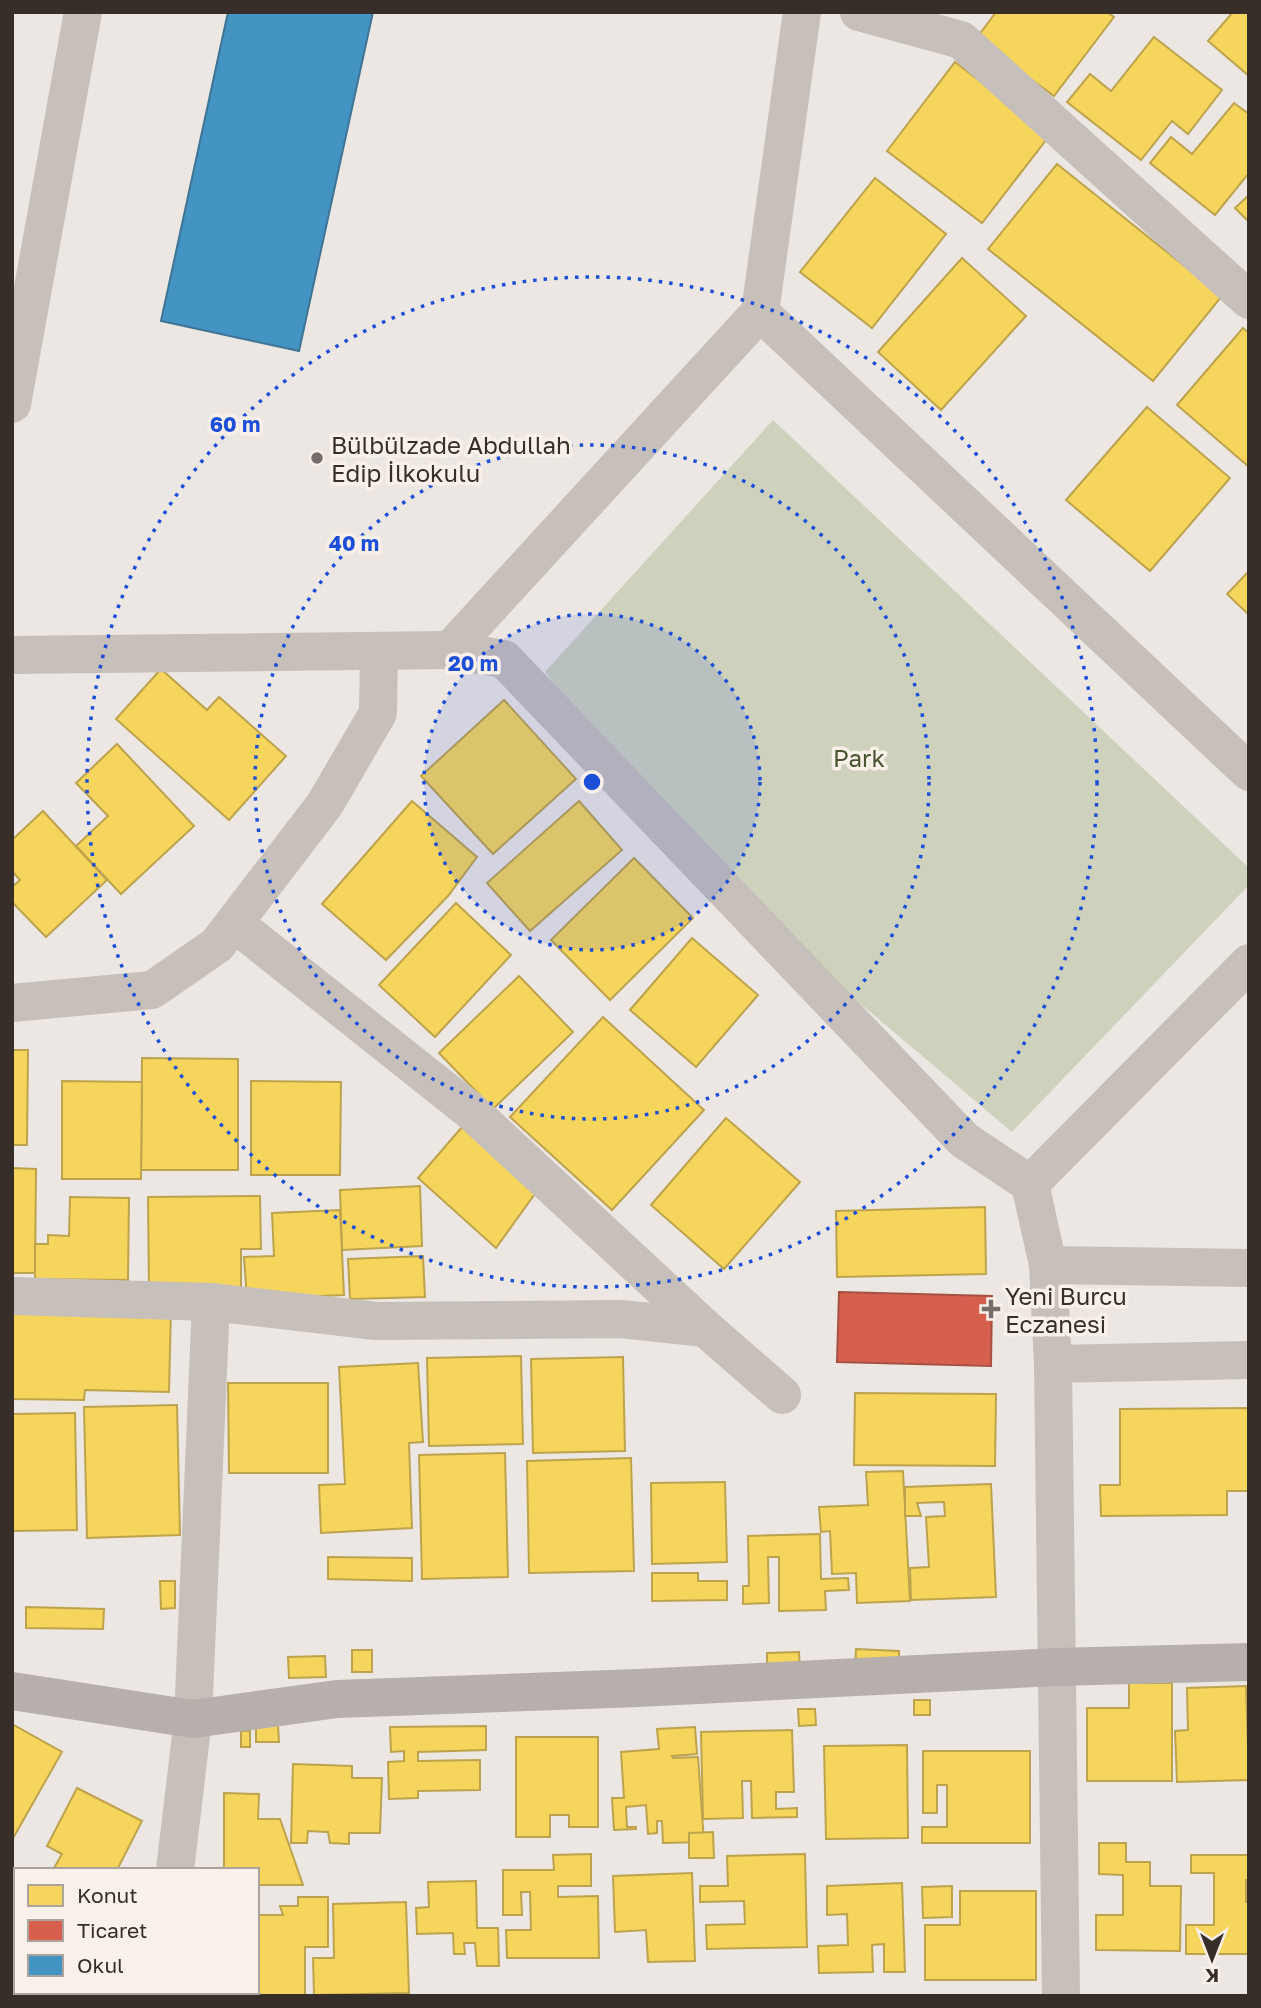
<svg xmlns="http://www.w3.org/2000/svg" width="1261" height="2008" viewBox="0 0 1261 2008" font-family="'Golos Text',sans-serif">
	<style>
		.green { fill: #ced2bd }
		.homes { fill: #f6d55c; stroke: #bda34d; stroke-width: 2 }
		.shops { fill: #d6604d; stroke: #a65142; stroke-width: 2 }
		.schools { fill: #4393c3; stroke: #3f7495; stroke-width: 2 }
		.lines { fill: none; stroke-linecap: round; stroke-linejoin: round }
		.street { stroke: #c6bfba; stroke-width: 38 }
		.secondary { stroke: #b6afab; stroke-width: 38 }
		.ring { fill: none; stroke: #1d4ed8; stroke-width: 3.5; stroke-dasharray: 3.5 7 }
		.poi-dot { fill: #766e6a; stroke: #f9f1e9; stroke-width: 2.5 }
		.labels { text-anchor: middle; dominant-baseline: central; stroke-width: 7; stroke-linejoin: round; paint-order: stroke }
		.poi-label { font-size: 24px; fill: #372d29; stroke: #f9f1e9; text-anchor: start }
		.park-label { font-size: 24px; fill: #48542e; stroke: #f9f1e9 }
		.centre { fill: #1d4ed8; stroke: #f9f1e9; stroke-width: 3.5 }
		.ring-label { font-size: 21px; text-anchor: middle; font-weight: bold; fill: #1d4ed8; stroke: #f9f1e9; stroke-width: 7; stroke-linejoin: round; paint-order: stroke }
	</style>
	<rect width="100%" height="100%" fill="#ece7e2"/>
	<path class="green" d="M773,420L1249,868V885L1012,1132L725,889L581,721L545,672Z"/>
	<g class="homes">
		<path d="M996,12H1107L1114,17L1054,96L976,39Z"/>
		<path d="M1233,12H1249V76L1208,41Z"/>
		<path d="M1154,37L1222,90L1188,134L1172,121L1141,160L1067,102L1090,74L1111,91Z"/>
		<path d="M955,62L1050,135L982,223L887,151Z"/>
		<path d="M1234,103L1249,114V173L1215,215L1150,163L1171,137L1192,154Z"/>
		<path d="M1057,164L1222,296L1153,381L988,249Z"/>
		<path d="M875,178L946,234L872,328L800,272Z"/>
		<path d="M1249,195V222L1235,208Z"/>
		<path d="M962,258L1026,316L941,410L878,352Z"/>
		<path d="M1243,328L1249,333V467L1177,405Z"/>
		<path d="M1147,407L1230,478L1150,571L1066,500Z"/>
		<path d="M1249,571V615L1227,594Z"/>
		<path d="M161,669L207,710L219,697L286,756L229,820L116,719Z"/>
		<path d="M504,700L576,779L493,854L421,776Z"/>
		<path d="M117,744L194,826L121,894L76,846L108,816L76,783Z"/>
		<path d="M412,801L477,857L448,896L386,960L322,904Z"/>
		<path d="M579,801L622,850L530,931L487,883Z"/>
		<path d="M43,811L107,880L46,937L12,902V887L20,880L12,871V840Z"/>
		<path d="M634,858L693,918L610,1000L551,940Z"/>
		<path d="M456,903L511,955L435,1037L379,985Z"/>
		<path d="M692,938L758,995L696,1067L630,1010Z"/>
		<path d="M519,976L573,1032L493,1109L439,1053Z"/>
		<path d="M603,1017L704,1110L612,1210L510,1117Z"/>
		<path d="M12,1050H28L27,1145H12Z"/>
		<path d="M142,1058L238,1059V1170H141Z"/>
		<path d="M62,1081L142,1082L141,1179H62Z"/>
		<path d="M251,1081L341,1082L340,1175H251Z"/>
		<path d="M726,1118L800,1182L724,1269L651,1205Z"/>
		<path d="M462,1127L537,1191L496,1248L418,1178Z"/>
		<path d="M12,1168L36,1169L35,1273H12Z"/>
		<path d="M420,1186L422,1246L342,1250L340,1190Z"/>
		<path d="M260,1196L261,1249H241V1289L149,1291L148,1197Z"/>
		<path d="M70,1197L129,1198L128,1280L35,1279V1244H48V1235L69,1236Z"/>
		<path d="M985,1207L986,1274L837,1277L836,1211Z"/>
		<path d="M340,1210L344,1295L247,1299L244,1257L274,1256L272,1213Z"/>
		<path d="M423,1256L425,1297L350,1299L348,1259Z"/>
		<path d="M12,1304L171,1308L169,1392L85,1390L84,1400L12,1399Z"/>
		<path d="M521,1356L523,1444L429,1446L427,1358Z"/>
		<path d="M623,1357L625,1451L533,1453L531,1359Z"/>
		<path d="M418,1363L423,1442L409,1443L412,1528L321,1533L319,1485L345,1484L339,1367Z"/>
		<path d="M228,1383H328V1473H229Z"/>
		<path d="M855,1393L996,1394L995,1466L854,1465Z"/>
		<path d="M177,1405L180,1535L87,1538L84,1407Z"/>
		<path d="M1249,1408V1491H1227V1515L1101,1516L1100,1485H1120V1409Z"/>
		<path d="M75,1413L77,1530L12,1531V1414Z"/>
		<path d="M505,1453L508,1577L422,1579L419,1455Z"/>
		<path d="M631,1458L634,1571L529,1573L527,1461Z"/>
		<path d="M903,1471L910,1601L857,1603L856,1573L832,1574L830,1531L821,1532L819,1507L868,1505L866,1472Z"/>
		<path d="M725,1482L727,1562L652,1564L651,1483Z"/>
		<path d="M991,1484L996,1597L911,1600L910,1568L929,1567L926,1517L945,1516L944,1502L917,1503L921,1516H905V1487Z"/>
		<path d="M820,1534L821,1579L848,1578L849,1590L825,1591L826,1610L779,1611V1557H768L769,1603L743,1604V1586H749L748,1536Z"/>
		<path d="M328,1557L412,1558V1581L328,1579Z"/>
		<path d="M652,1573H698V1581H727V1600L652,1601Z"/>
		<path d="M160,1581H175V1608L161,1609Z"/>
		<path d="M26,1607L104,1609L103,1629L26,1628Z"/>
		<path d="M856,1649L899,1651V1669L855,1667Z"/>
		<rect x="352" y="1650" width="20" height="22"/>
		<path d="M799,1652L800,1671L767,1673V1653Z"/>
		<path d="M325,1656L326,1677L289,1678L288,1657Z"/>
		<path d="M1129,1683H1172V1781H1087V1708H1129Z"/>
		<path d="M1246,1686L1249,1780L1177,1782L1175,1731L1188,1730L1187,1688Z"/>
		<rect x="914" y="1700" width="16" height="15"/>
		<path d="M798,1709H815L816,1725L799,1726Z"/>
		<path d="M12,1724L62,1752L12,1840Z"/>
		<path d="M278,1725L279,1742H256V1726Z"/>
		<path d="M486,1726V1750L418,1752V1761L480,1760V1790L418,1791V1798L389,1799L388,1762L404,1761V1751L391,1752L390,1727Z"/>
		<path d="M695,1727L697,1754L672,1756L673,1758L698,1757L704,1842L663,1843L662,1821H657V1833L648,1834L646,1805L626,1807L627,1827H636V1829L614,1830L612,1798H624L621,1752L659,1749L657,1729Z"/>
		<path d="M792,1730L794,1792H776V1809L797,1808V1817L752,1818L751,1781H742L743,1818L703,1819L701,1732Z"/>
		<rect x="241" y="1731" width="9" height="16"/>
		<path d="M516,1737H598V1827H569V1815H550V1837H516Z"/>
		<path d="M907,1745L908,1838L826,1839L824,1746Z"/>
		<path d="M923,1751H1030V1843H922V1827H947V1785H937V1813H923Z"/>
		<path d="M293,1764L352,1766V1778H382L380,1833H349V1844L330,1843L328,1832L308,1831L307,1843H291Z"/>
		<path d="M77,1788L142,1821L117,1870H53L62,1854L47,1846Z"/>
		<path d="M224,1793L259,1794L258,1819H280L303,1885H257V1870H224Z"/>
		<path d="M713,1832L714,1858H689V1833Z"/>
		<path d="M1099,1843H1126V1862H1150V1886H1181L1180,1951L1096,1950V1915H1123V1875L1099,1874Z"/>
		<path d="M591,1854V1886H558V1897L598,1896L599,1958H507L506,1930H531L530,1892H521L522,1915H503V1870H554L553,1855Z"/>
		<path d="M805,1854L807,1947L707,1949L706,1925L745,1924L744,1901L700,1902V1886H728L727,1856Z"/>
		<path d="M1191,1855H1249V1880H1246V1902H1249V1954H1186V1925H1214V1873H1191Z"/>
		<path d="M692,1873L695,1961L648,1962L646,1930L615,1932L613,1876Z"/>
		<path d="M476,1881L477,1928H498L499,1966H477L475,1943H464L465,1954H454L453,1933L417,1934L416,1908L429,1907L428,1882Z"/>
		<path d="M902,1883L905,1972H884V1944L872,1945L873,1972L819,1973L818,1946L848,1945L847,1914L827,1915V1886Z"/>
		<path d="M952,1886V1917L923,1918L922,1887Z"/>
		<path d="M960,1891H1036V1980H925V1925H960Z"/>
		<path d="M298,1897H328V1947H305V1996H204V1992H257L259,1915H283L280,1906H298Z"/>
		<path d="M406,1902L409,1993L314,1995L313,1958H334L333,1904Z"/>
		<path d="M16,1945V1992H82L80,1996H12V1952Z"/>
	</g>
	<path class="shops" d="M839,1292L992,1296L991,1366L837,1362Z"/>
	<path class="schools" d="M228,12H373L299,351L161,321Z"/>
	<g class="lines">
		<g class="street">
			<path d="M802,12L760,312L450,650L504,659L964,1140L1030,1184L1249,963"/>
			<path d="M859,12L961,40L1249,300"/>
			<path d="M760,312L1249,772"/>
			<path d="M12,404L83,12"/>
			<path d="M12,655L450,650"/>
			<path d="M234,923L472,1112L705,1328"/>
			<path d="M12,1003L152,990L217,945L325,804L378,713L379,651"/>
			<path d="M1030,1184L1048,1265L1053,1364L1061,1996"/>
			<path d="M1048,1265L1249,1268"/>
			<path d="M12,1296L211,1302L376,1321L621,1319L705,1328L782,1395"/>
			<path d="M1053,1364L1249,1360"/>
			<path d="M175,1870L193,1719L211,1302"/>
			<path d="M160,1996V1992"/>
		</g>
		<path class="secondary" d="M12,1691L193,1719L337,1699L638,1688L1056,1667L1249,1662"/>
	</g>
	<circle cx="592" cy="782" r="168" fill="#1d4ed8" fill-opacity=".12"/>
	<g class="ring">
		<circle cx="592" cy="782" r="168"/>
		<circle cx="592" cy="782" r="337"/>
		<circle cx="592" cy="782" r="505"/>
	</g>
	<g class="poi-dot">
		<circle cx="317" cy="458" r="7"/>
		<path d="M987.5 1298.5h7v7h7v7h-7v7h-7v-7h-7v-7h7z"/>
	</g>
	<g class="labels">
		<g class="poi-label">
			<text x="331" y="444">Bülbülzade Abdullah<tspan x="331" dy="28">Edip İlkokulu</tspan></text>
			<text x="1005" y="1295">Yeni Burcu<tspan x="1005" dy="28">Eczanesi</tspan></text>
		</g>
		<g class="park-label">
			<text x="859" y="757">Park</text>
		</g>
	</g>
	<circle cx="592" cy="782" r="10" class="centre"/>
	<g class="ring-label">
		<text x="235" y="432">60 m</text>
		<text x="354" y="551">40 m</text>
		<text x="473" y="671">20 m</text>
	</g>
	<rect width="1261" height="2008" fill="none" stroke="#372d29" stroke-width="28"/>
	<rect x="14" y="1868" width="245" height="126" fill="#f9f1e9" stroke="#aba39c" stroke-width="2"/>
	<rect x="28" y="1885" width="35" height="21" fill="#f6d55c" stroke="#aba39c" stroke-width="2"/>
	<text x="77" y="1903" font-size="21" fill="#372d29">Konut</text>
	<rect x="28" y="1920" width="35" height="21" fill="#d6604d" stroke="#aba39c" stroke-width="2"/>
	<text x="77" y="1938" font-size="21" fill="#372d29">Ticaret</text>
	<rect x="28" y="1955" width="35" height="21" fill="#4393c3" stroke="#aba39c" stroke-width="2"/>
	<text x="77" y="1973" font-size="21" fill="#372d29">Okul</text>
	<g transform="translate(1212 1959) rotate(180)" stroke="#f9f1e9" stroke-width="5" paint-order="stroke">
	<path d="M0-5L12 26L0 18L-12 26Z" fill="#372d29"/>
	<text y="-10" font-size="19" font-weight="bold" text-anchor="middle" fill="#372d29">K</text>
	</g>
</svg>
